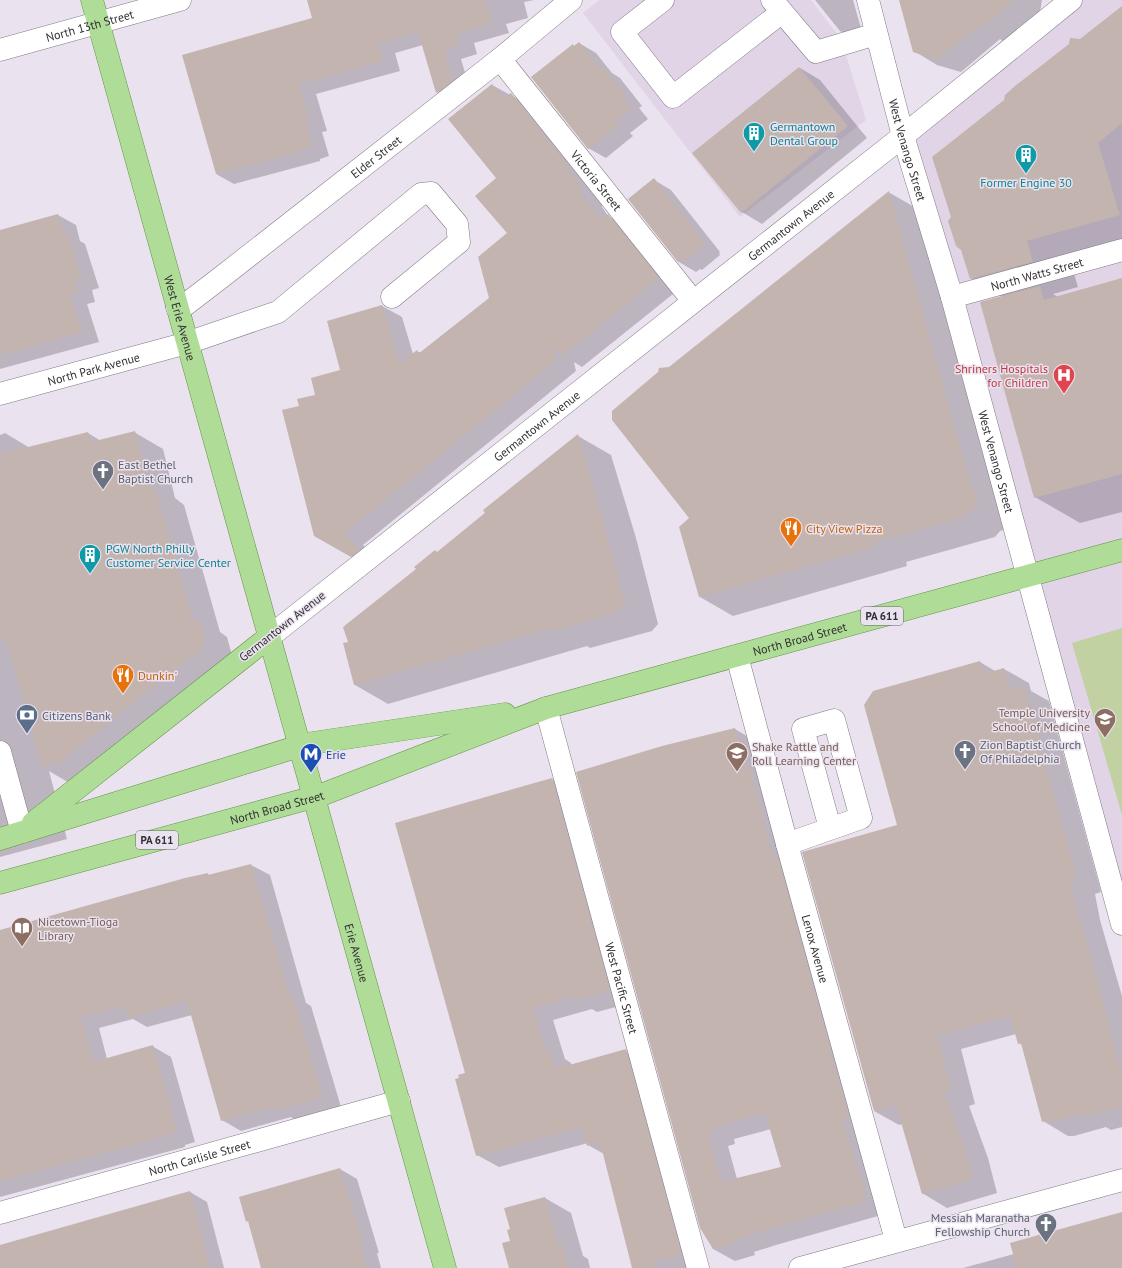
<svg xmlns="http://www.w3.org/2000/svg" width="1122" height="1268" viewBox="0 0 1122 1268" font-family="'PT Sans',sans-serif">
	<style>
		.built { fill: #e0d4e6 }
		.green { fill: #c2d1a2 }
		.shadow { fill: #0003; fill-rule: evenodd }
		.building { fill: #c3b4af; fill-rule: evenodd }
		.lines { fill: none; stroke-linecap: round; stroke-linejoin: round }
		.minor-casing { stroke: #807983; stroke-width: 23 }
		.major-casing { stroke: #619247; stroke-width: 23 }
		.minor { stroke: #fff; stroke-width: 22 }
		.major { stroke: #afdd97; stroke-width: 22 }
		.labels { text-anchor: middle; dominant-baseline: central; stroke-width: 3; stroke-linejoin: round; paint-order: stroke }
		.shield { fill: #ebe2ef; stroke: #6a656b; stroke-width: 1 }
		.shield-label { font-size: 11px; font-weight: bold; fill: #322f33 }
		.street-label { font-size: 12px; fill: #322f33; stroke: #ebe2ef }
		.culture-label { font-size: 12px; fill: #0d838f; stroke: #ebe2ef; text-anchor: start }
		.health-label { font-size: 12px; fill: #be3a42; stroke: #ebe2ef; text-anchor: end }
		.worship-label { font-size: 12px; fill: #5b616d; stroke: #ebe2ef; text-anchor: start }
		.food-label { font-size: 12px; fill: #c56008; stroke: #ebe2ef; text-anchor: start }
		.education-label { font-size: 12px; fill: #785e54; stroke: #ebe2ef; text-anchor: start }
		.service-label { font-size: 12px; fill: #4e5e75; stroke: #ebe2ef; text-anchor: start }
		.transit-label { font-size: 12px; fill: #164399; stroke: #ebe2ef; text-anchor: start }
	</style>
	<rect width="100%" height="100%" fill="#ebe2ef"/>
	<g class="built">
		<path d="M599,0H811L841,39L866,120L740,217L583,13Z"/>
		<path d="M1071,0H1122V883L903,136Z"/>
	</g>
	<path class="green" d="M1122,628V815L1072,643Z"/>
	<g class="shadow">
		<path d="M314,0H534L524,2L528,18L506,24L509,33L474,43L477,54L461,59L470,90L454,102L437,92L423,45L395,53L400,71L316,94L327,131L322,132L329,156L320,159V161L234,184L216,174L313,19Z"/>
		<path d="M815,0H853L866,46L840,31Z"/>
		<path d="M900,0H1042L1039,18L1004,42L1000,39L961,72L937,65L914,51Z"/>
		<path d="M1122,7V253L1072,267L1078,287L1053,294L1058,297L1122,279V512L1080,523L1035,497L1003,297L971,278L1081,40Z"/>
		<path d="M579,43L596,53L612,73L620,78L642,106L639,108L648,119L630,133L633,136L606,158L588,148L573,45L575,47Z"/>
		<path d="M800,68L820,80L867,138L762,224L742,212L694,153Z"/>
		<path d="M492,85L531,106L602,200V207L608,216L628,227L678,290L582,367L574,362L576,371L363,545L379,562L371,567L336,548L300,406L316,395L342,370L382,306L402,317L413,354L417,351L421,353L491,299L508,233L497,178Z"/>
		<path d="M654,180L671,190L720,252L719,253L720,255L702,270L700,269L696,272L679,262L629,199Z"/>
		<path d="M890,193L923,212L1006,529L1000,531L995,537L906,562L907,566L733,616L700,597L669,368Z"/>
		<path d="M58,215L76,225L80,241L85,244L99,288L92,290L95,302L87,304L99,342L0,369V231Z"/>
		<path d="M134,432L163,449L175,498L184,505L220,632L227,637L233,659L71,784L49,771L67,839L0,857V435L5,433L30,448L88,433L101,441Z"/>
		<path d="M578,436L611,455L636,538L658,624L652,631L590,648L587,646L388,704L355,685L350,642L438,552Z"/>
		<path d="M980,662L995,671L1004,669L1029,683L1031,691L1049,701L1101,892L1095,894L1100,920L1122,996V1127L1111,1130L1106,1127L1074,1136H1068L1043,1121L1022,1045L1019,1043L1016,1034L961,1049L975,1104L969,1106L988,1158L997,1193L947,1208L922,1193L903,1124L899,1125L874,1111L898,826Z"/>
		<path d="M735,729L757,742L885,1214L776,1245L754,1252L755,1255L735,1261L713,1249L577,772ZM771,1129L782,1167L737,1179L728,1146L735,1144L734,1139Z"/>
		<path d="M552,779L573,791L631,1003L597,1012L592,1009L553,1020L565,1059L571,1063V1065L626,1051L647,1063L697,1268H633L604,1154L588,1145V1143L499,1167L477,1155L467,1074Z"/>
		<path d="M251,865L270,875L306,1003L311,1006L341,1107L295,1120L291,1117L241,1131L222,1120L192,1015L147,1027L133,1019L99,1028L107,1059L152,1046L171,1057L195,1142L185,1145V1147L0,1197V931L208,874L210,876Z"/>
		<path d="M340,1169L357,1179L379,1253H377L381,1268H261L258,1250Z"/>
		<path d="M190,1192L207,1202L224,1268H0V1246Z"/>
		<path d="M545,1198L571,1213L583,1256L588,1259L590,1268H510L511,1230Z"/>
		<path d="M1122,1213V1268H963L1014,1254Z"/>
	</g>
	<g class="building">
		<path d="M307,0H485L492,23L457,34L460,44L445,49L453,80L436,93L418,32L378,43L383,61L299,84L310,121L306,123L312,146L303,149V151L216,174L182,55L312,18Z"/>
		<path d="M899,0H1015L981,29L978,26L937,60L913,52Z"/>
		<path d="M1122,6V123L1098,143L1120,215L1027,241L1033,262L970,279L961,250L956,246L948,221L951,217L932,157L1004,100L1005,95L1015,86L1069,44L1070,38L1080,39Z"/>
		<path d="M579,42L600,68L603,66L625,95L623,97L631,108L614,122L617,126L588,149L531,77L573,44L574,46Z"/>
		<path d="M799,67L848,126L741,213L692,153Z"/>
		<path d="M492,84L504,99L511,93L568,165L566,166L582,188V195L588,203L602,219L608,214L659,278L562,356L552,344L557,360L344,533L359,550L351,557L314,536L282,410L299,406L297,399L315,395L311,378L340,370L327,321L382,305L400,364L417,350L418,354L489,298L478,257L507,233L475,196L496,178L448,119Z"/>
		<path d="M654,178L704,242L702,243L704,245L684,261L683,259L678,262L628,199Z"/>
		<path d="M889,191L972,490L976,492L978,500L973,510L966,512L962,518L873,543L874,547L699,597L679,527L689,518L612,420V411L658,372L659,368L669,367Z"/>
		<path d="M58,214L64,234L68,233L82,278L75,280L78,292L70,294L82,332L0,355V230Z"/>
		<path d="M1122,278V474L1034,498L980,302L1040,286L1044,300Z"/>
		<path d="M135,431L148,483H150L152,489L155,488L193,621L199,619L205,642L199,655L189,658L56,765L53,761L42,768L6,638L0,639V454L88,432L91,442Z"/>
		<path d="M578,434L602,518L625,605L618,612L556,630L555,627L354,685L343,643L348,642L343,627L416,569L414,567L435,550L437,552L485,513L483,510Z"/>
		<path d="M980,661L983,674L1004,668L1010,690L1024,686L1077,878L1071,880L1075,905L1093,964L1122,1076V1106L1085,1117L1084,1113L1048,1123L1047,1120L1042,1122L1021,1043L1018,1044L1010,1016L937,1035L951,1090L944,1092L963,1143L973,1179L922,1194L896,1105L874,1111L802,852L897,825L864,705L873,691Z"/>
		<path d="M735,728L750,771L773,858L778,857L849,1118L843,1119L866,1196L863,1197L864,1202L755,1233L734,1240V1243L713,1249L700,1228L576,772L662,746ZM765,1113L781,1167L721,1182L708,1134L715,1132L714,1127Z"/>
		<path d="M552,778L610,991L575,1000L573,996L533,1008L545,1050L549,1049L555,1069L626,1049L681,1252L677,1256L654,1261L655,1268H632L600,1142L587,1146L582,1127L476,1156L455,1079L459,1078L458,1075L465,1073L395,823Z"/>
		<path d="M251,864L289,995L292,994L323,1097L276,1110L275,1106L221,1121L187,1001L128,1017L124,1006L81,1017L93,1062L153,1045L177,1132L167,1135V1136L0,1181V930L185,878L208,873V875Z"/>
		<path d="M340,1168L363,1243L360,1244L367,1268H261L248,1221L246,1222L239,1197Z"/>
		<path d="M190,1191L210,1268H0V1245Z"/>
		<path d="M545,1197L558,1244L562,1243L568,1268H509L502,1243L510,1241L507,1230L510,1229L504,1208Z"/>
		<path d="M1122,1212V1268H1017L1010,1243Z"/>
	</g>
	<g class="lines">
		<g class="minor-casing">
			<g id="minor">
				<path d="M663,0L622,32L673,97L782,12"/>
				<path d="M772,0L816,52L876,34"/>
				<path id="s1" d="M868,0L903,136L952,297L1122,924"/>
				<path id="s2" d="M0,50L180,0"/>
				<path id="s3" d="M500,59L693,301"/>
				<path id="s4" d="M952,297L1122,250"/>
				<path id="s5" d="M177,307L185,305L219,279L500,59L571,0"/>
				<path id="s6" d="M0,394L187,343L278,312L421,194L431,193L457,224L459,242L392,297"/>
				<path id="s7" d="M269,637L903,136L1071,0"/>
				<path id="s8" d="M737,656L787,844L896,1240"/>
				<path id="s9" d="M546,708L698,1268"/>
				<path d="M0,752L22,832"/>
				<path d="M787,844L861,818L834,720L803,729L830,828"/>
				<path id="s10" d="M0,1213L399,1101"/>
				<path d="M800,1268L1122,1180"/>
			</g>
		</g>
		<g class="major-casing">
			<g id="major">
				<path id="s11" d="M92,0L445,1268"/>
				<path d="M33,823L269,637"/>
				<path d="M0,839L306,744L505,714"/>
				<path id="s12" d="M0,883L321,795L546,708L1122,550"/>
			</g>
		</g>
		<use href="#minor" class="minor"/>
		<use href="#major" class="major"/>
	</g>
	<defs>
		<g id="building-pin" transform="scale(1.15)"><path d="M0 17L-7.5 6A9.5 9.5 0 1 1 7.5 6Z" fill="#0f9aa8" stroke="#ebe2ef"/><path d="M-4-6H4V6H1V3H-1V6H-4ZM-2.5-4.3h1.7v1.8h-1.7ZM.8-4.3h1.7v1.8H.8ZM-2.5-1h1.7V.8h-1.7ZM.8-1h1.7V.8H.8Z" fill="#fff"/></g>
		<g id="hospital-pin" transform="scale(1.15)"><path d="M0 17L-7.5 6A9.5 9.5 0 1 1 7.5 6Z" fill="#e0444e" stroke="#ebe2ef"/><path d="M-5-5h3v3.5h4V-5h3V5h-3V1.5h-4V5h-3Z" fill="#fff"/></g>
		<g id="church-pin" transform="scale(1.15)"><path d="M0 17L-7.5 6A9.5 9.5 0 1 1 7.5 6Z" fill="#6b7280" stroke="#ebe2ef"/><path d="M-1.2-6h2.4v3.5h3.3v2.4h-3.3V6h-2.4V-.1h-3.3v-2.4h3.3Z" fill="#fff"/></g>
		<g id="restaurant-pin" transform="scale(1.15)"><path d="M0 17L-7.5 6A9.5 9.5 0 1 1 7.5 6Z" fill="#e8710a" stroke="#ebe2ef"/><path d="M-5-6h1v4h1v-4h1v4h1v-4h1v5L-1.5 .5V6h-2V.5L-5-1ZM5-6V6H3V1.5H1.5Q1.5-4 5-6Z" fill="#fff"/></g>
		<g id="bank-pin" transform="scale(1.15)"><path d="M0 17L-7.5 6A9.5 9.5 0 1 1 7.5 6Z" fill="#5c6f8a" stroke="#ebe2ef"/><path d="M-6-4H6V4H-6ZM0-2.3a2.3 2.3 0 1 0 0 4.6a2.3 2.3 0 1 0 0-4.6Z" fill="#fff"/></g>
		<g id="university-pin" transform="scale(1.15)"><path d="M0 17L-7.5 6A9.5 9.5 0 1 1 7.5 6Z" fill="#8d6e63" stroke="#ebe2ef"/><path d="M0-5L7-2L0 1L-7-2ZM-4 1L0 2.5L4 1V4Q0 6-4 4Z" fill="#fff"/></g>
		<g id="school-pin" transform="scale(1.15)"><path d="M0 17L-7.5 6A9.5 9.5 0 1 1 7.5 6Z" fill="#8d6e63" stroke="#ebe2ef"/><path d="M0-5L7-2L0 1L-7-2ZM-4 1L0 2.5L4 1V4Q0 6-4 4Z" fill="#fff"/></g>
		<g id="metro-pin" transform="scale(1.15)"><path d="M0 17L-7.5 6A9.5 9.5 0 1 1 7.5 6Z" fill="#1a4fb4" stroke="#ebe2ef"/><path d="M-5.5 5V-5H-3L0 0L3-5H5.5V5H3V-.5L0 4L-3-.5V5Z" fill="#fff"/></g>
		<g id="library-pin" transform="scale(1.15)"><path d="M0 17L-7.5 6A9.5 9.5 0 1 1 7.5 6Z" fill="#8d6e63" stroke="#ebe2ef"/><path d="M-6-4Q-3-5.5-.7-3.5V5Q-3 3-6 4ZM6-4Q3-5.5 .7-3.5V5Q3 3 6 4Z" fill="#fff"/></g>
	</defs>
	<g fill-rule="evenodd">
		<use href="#building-pin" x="754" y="133"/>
		<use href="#building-pin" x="1026" y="155"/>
		<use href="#hospital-pin" x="1064" y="375"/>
		<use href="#church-pin" x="103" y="471"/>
		<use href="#restaurant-pin" x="791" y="528"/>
		<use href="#building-pin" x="90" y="555"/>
		<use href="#restaurant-pin" x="123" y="675"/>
		<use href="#bank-pin" x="27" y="715"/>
		<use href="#university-pin" x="1105" y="719"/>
		<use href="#church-pin" x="965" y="751"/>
		<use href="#school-pin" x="737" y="753"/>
		<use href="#metro-pin" x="311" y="754"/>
		<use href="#library-pin" x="22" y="928"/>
		<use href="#church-pin" x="1046" y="1224"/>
	</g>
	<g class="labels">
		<g class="shield">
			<rect x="861" y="607" width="42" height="18" rx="3"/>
			<rect x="136" y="831" width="42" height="18" rx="3"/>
		</g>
		<g class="shield-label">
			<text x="882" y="616">PA 611</text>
			<text x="157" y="840">PA 611</text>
		</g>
		<g class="street-label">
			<text stroke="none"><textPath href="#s2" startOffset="93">North 13th Street</textPath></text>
			<text stroke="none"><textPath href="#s1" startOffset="155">West Venango Street</textPath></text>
			<text stroke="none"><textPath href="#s5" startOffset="250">Elder Street</textPath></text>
			<text stroke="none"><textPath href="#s3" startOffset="155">Victoria Street</textPath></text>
			<text stroke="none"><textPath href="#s7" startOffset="665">Germantown Avenue</textPath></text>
			<text stroke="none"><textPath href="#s4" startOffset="88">North Watts Street</textPath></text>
			<text stroke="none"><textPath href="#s11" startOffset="330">West Erie Avenue</textPath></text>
			<text stroke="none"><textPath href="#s6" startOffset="97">North Park Avenue</textPath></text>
			<text stroke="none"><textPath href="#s7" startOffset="341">Germantown Avenue</textPath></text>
			<text stroke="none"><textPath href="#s1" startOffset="479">West Venango Street</textPath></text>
			<text transform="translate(282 626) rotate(-38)">Germantown Avenue</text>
			<text stroke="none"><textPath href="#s12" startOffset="837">North Broad Street</textPath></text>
			<text stroke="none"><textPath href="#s12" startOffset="287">North Broad Street</textPath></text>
			<text stroke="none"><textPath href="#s8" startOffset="303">Lenox Avenue</textPath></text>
			<text stroke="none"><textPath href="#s11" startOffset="989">Erie Avenue</textPath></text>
			<text stroke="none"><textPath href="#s9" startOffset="290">West Pacific Street</textPath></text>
			<text stroke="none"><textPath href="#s10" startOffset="207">North Carlisle Street</textPath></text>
		</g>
		<g class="culture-label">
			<text x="770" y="126">Germantown<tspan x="770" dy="14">Dental Group</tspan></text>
			<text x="1026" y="182" text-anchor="middle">Former Engine 30</text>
			<text x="106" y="548">PGW North Philly<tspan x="106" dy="14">Customer Service Center</tspan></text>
		</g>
		<g class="health-label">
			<text x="1048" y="368">Shriners Hospitals<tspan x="1048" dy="14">for Children</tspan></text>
		</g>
		<g class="worship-label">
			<text x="118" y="464">East Bethel<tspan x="118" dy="14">Baptist Church</tspan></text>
			<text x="980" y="744">Zion Baptist Church<tspan x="980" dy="14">Of Philadelphia</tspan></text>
			<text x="1030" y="1217" text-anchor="end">Messiah Maranatha<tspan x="1030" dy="14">Fellowship Church</tspan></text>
		</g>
		<g class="food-label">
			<text x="806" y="528">City View Pizza</text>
			<text x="138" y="675">Dunkin'</text>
		</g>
		<g class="education-label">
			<text x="1090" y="712" text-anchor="end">Temple University<tspan x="1090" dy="14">School of Medicine</tspan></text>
			<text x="752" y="746">Shake Rattle and<tspan x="752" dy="14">Roll Learning Center</tspan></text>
			<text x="38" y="921">Nicetown-Tioga<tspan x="38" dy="14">Library</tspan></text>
		</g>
		<g class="service-label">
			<text x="42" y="715">Citizens Bank</text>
		</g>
		<g class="transit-label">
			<text x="326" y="754">Erie</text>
		</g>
	</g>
</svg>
